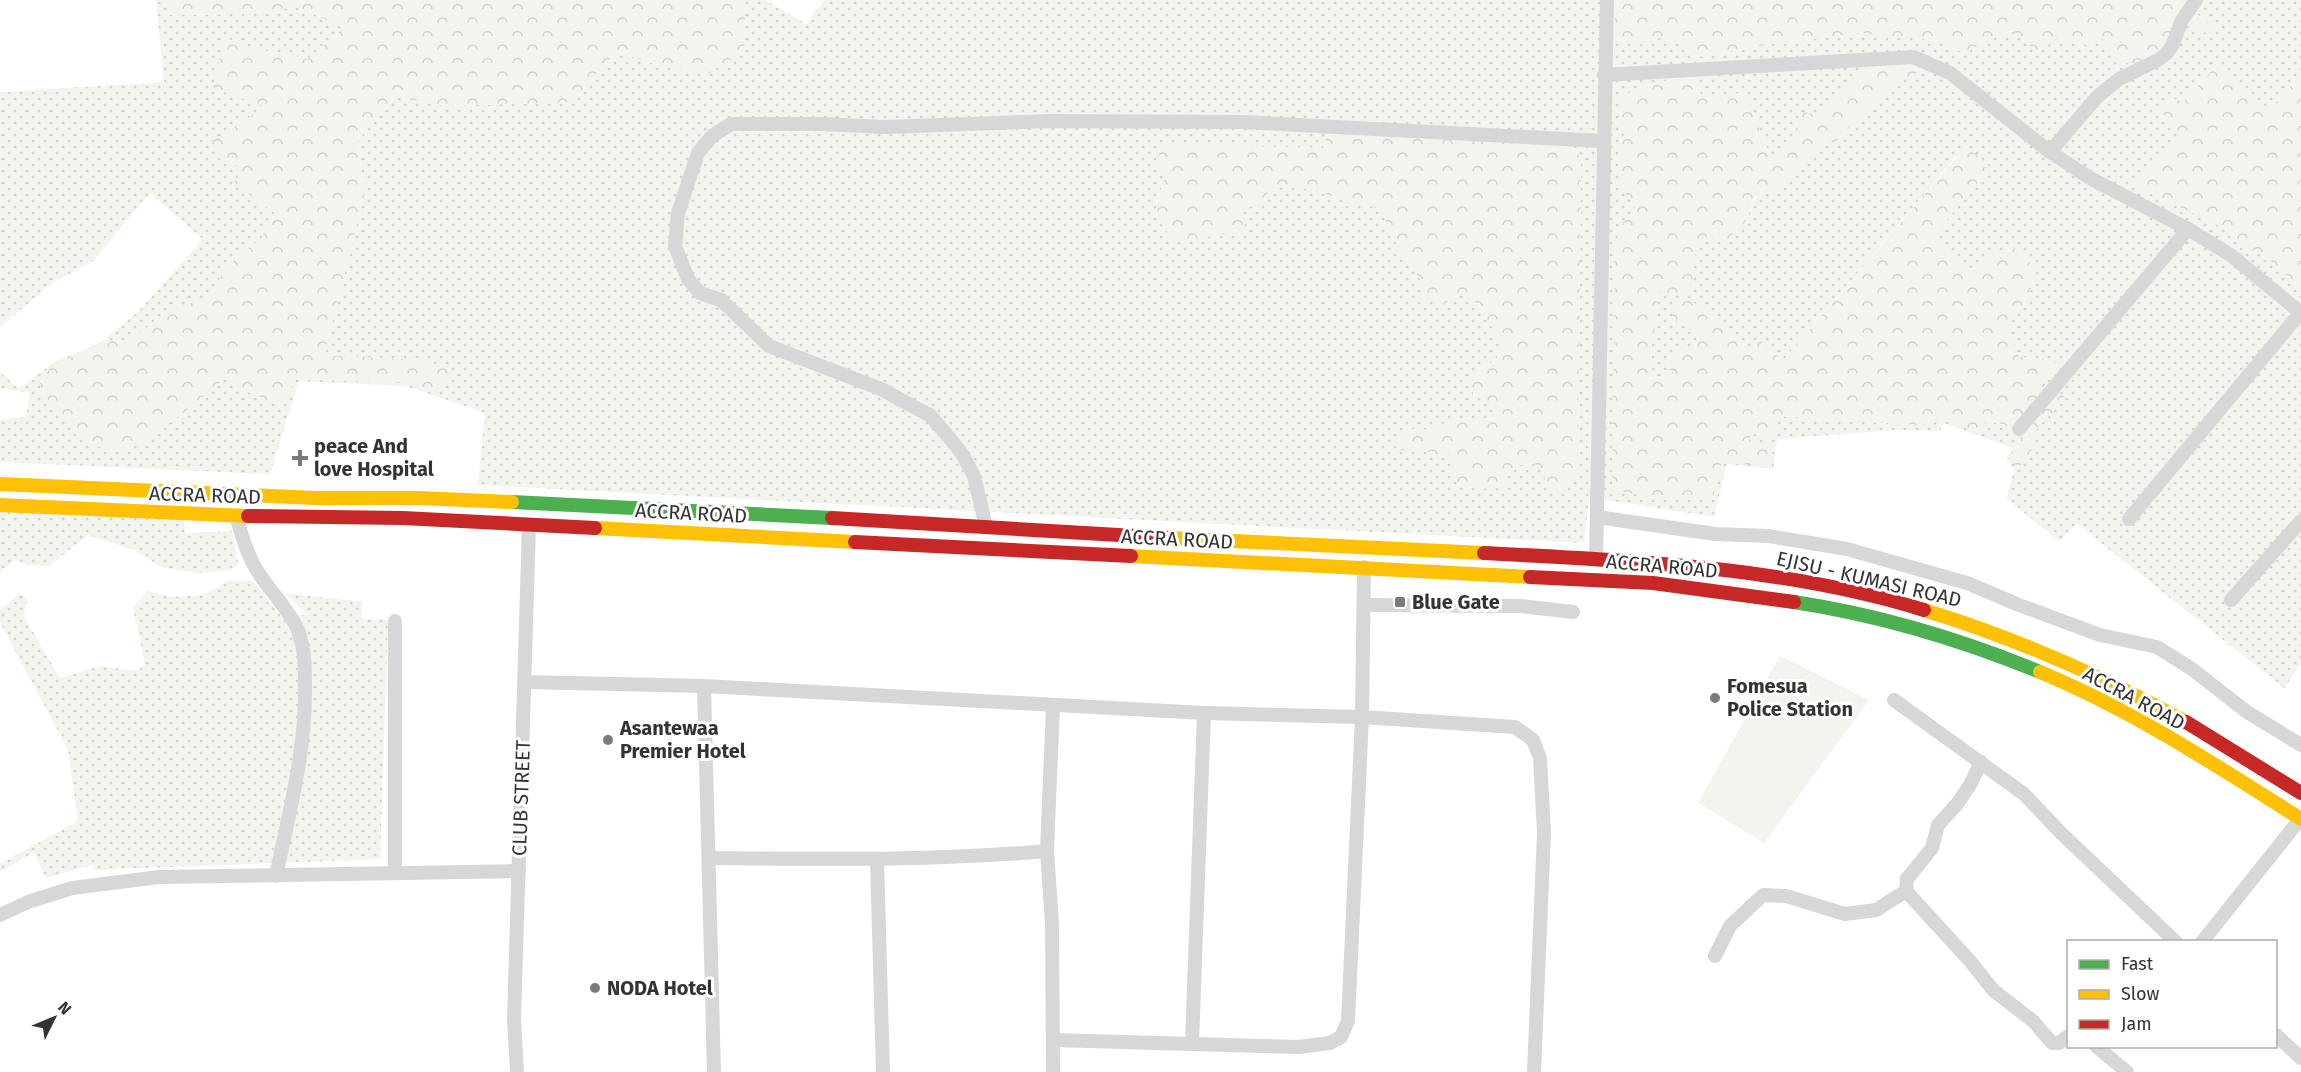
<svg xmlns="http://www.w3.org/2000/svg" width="2301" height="1072" viewBox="0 0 2301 1072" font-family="'Fira Sans',sans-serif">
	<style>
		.grass { fill: url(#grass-dots); fill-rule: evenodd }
		.forest { fill: url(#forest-crowns) }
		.green { fill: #f1f5ed }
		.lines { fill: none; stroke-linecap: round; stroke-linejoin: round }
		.street { stroke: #d7d7d7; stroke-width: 14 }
		.fast { stroke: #4caf50; stroke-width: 14 }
		.slow { stroke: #ffc107; stroke-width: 14 }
		.jam { stroke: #c62828; stroke-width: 14 }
		.poi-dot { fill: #7a7a7a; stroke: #fff; stroke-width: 2 }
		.labels { text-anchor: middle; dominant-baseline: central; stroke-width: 6; stroke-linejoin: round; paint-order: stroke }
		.poi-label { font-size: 20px; font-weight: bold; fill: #333; stroke: #fff; text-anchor: start }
		.street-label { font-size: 20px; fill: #333; stroke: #fff }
	</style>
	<defs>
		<pattern id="grass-dots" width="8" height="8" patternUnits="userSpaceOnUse" patternTransform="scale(1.5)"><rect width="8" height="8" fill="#f1f5ed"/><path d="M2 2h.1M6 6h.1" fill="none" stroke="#cfd2cc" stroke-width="1.8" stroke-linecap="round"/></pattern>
		<pattern id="forest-crowns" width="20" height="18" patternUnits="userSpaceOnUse" patternTransform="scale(1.5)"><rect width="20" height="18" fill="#f1f5ed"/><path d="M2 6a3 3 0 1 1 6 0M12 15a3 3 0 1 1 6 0" fill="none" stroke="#cfd2cc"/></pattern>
	</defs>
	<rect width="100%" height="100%" fill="#fff"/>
	<g class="grass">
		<path d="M156,0H165L169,15L234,14L299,7L343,28L308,59L252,48L265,107L243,122V170L235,183L276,214L261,238L223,270L217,286L206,297L164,313L132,340L113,341L146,443L227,376L250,393L283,406L295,379L407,383L436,393L425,360L324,355L365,192L357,141L396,97L445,106L575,102L590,80L617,52L655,64L706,75L745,9L739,0H765L806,24L824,0H1615V39C1635,45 1641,48 1660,37L1681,45L1698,57L1777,43L1860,33L1933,40L1964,53C1984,44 1990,35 2012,31L2039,53L2057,37L2086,45L2100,35L2117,60L2175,26L2192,25L2213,37L2217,28L2176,0H2301V74L2269,110L2218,64L2183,102L2168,124L2181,139L2135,186L2220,226L2277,266L2301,289V664L2284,688L2077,524L2059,541L2007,499L2014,470L2007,457L2013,448L1944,423L1940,431L1898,430L1777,439L1773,469L1727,464L1714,517L1589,497L1584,543L478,485L485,413L406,386L299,381L270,474L0,462V420L26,417L30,393L0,388V372L19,389L53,363L101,342L139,311L203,239L150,193L93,261L51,284L0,327V92L164,82ZM1918,63L1920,69L1911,77L1895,81L1835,142L1828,135L1778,191C1750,192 1758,200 1746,219C1741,228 1730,236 1723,244L1709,235C1694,246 1693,258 1693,276L1667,292L1655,291L1658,310L1657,323L1652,338L1651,375L1660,378L1667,377L1671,372L1666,363L1668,356L1696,345L1699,338L1694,330L1676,321L1697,304L1748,352L1783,361L1956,156L1986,168L1979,182L1931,238L1960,264L1978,270L1996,253L2014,248L2033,265C2033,271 2035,279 2033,284C2023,316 1997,315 2019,357L2052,360L2044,380V385L2065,396L2061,403L2035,430L2031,440L2011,458L2023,432L1985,419L1979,432L1941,419L1938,422L1916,425L1779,416L1775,435L1753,434L1750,436L1749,441L1752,445L1761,446L1722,462L1714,494L1650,498L1621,226L1635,207L1618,159L1625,130L1703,98L1739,93C1760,109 1757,138 1773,157H1778L1798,128L1826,110L1860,73ZM1327,135L1577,149L1581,161L1578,475L1548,483L1539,466L1526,462L1510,471L1452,454L1412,429H1433L1455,418L1490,424L1494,411L1486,402L1473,394L1478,371L1497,359L1498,349L1503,344L1470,293L1463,292L1440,306L1433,298L1425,303L1426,288L1392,237L1381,209L1344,201L1318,190L1274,185L1261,200L1242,213L1230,235L1216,233L1206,238L1155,205L1165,178L1250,147L1323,148Z"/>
		<path d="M0,510L184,518L185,533L232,531L238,565L230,570L198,573L161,567L135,550L88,535L49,566L28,565L15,560L0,572Z"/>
		<path d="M228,581H253L281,616L308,615L284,593L362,602V619L388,620L380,859L94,870L92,865L46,878L34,852L0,872V864L78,821L68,750L0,622V610L21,593L27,600L24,617L60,678L100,666L136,671L145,665L133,607L148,591L169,597L203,595Z"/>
	</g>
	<g class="forest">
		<path d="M165,0H739L745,9L744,51L706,75L655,64L617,52L590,80L575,102L445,106L395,97L357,142L365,192L324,355L425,360L445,367L450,377L436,393L407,383L295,379L283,406L250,393L227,377L146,443L118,450L93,446L77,437L43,393L39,380L55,364L94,347L113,341L132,340L164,313L206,297L217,286L223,270L261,238L276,214L234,183L243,170L212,148L211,142L265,107L213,88L224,38L252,48L308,59L343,28L299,7L234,14L169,15Z"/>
		<path d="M1615,0H2176L2217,28L2213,37L2192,25L2175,26L2163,49L2136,66L2117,60L2100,35L2086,45L2057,38L2039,53L2012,31C1990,35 1984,44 1964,53L1933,40L1860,33L1777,43L1698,57L1681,45L1660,37C1641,48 1635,45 1615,39Z"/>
		<path d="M1877,63H1918L1921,69L1911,77L1895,81L1835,142L1827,136L1778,191L1772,194L1764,192L1755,197L1746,221L1723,244L1709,235C1682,255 1705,278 1681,295L1655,291L1658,310L1657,323L1652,338L1651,375L1660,378L1667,377L1671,372L1666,363L1668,356L1696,345L1699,338C1691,325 1679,327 1672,316L1679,302L1688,301L1697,304L1748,352L1760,340L1783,361L1964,148L1980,156L1986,168L1979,182L1931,238L1960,264L1978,270L1996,253L2014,248L2033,265C2033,271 2035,279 2033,284C2022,316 1998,316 2019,357L2052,360L2059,365L2055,375L2044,380V384L2065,397C2056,413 2038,422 2031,440L2034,447L2019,467L2014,464L2011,458L2023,432L1986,419L1979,432L1941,419L1938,422L1916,425L1780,416L1775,435L1769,438L1753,434L1750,437L1749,441L1752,445H1773L1771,467L1722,462L1714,494C1690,506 1637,495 1612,489L1615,243L1621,226L1635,207L1620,186L1618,159L1625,130L1619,115V101C1644,77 1665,81 1696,80L1703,98L1740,93C1760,110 1757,138 1773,157H1778L1797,128V118L1805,112L1815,115L1826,110L1860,73Z"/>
		<path d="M2219,63L2269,110L2301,74V289L2277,266L2220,226L2135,186L2181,139L2168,124L2161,109L2171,98L2183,102Z"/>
		<path d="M1333,133L1567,145L1577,149L1581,161L1578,475L1569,488L1558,491L1548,483L1539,466L1526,462L1510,471L1505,488L1478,489L1453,481L1452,454L1399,450L1395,440L1412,429H1433L1455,418L1490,424L1494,410C1485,401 1474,397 1469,385L1478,371L1497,359L1498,349L1503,344L1469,293L1463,292L1440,306L1433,298L1426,303L1420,295L1426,288L1392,237L1381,209L1344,201L1318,190L1275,185L1261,200L1242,213L1246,220L1243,233L1230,235L1216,233L1206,238L1175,243C1154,212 1151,215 1165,178C1157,165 1156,158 1163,144L1323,148L1327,135Z"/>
	</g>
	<path class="green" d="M1780,656L1869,700L1764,843L1698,803Z"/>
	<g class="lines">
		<g class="street">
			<path d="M1604,75L1913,57L1950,73L2050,152L2090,178L2188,229L2232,256L2301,313"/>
			<path d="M2050,152L2097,97L2119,79L2158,60L2166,54L2172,46L2182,20L2196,0"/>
			<path d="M2019,429L2188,229"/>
			<path d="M236,516C242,536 247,555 258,572C270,591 287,607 297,628C305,647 305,666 305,686C306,751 289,813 276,876"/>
			<path d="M1597,517L1715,534L1768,536L1847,549L1967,583L2019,605L2100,635L2157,647L2192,669L2247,712L2301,745"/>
			<path d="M2129,519L2301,312"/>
			<path d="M986,527L974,476L961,452L931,416L881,389L769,346L721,300L700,293L688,279L675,246L678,213L698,153L712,136L731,124H822L885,127L1050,121L1242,122L1602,141"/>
			<path d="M1596,559L1607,0"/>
			<path d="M2231,600L2301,521"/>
			<path d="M1364,605L1521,606L1573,612"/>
			<path d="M525,682L704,686L1204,713L1362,717L1515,727L1533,740L1540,758L1544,833L1534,1072"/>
			<path d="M704,686L714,1072"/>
			<path d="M1894,700L2024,794L2061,833L2176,942"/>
			<path d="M1981,762L1970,785L1957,804L1938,825L1932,848L1907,879L1906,891L1970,961L1993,990L2033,1021L2052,1043H2059L2068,1036"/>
			<path d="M709,858C822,859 935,861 1047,851"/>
			<path d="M877,859L883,1072"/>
			<path d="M395,872V621"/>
			<path d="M0,915L28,902L72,888L159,877L519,871"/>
			<path d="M2202,942L2301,818"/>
			<path d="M1715,956L1730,926L1763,895L1786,896L1845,914L1876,910L1906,891"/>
			<path d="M2276,1035L2301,1058"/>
			<path d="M1053,1040L1298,1047L1330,1043L1341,1037L1348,1021L1362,717L1364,567"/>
			<path d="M1192,1043L1204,713"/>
			<path d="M2096,1046L2127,1072"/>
			<path d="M517,1072L514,1019L529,525"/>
			<path d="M1053,1072L1052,923L1047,851L1053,705"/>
		</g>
		<g class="fast">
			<path d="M512,502L832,518"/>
			<path d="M1794,602C1879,615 1960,639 2040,672"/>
		</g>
		<g class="slow">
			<path d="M0,484L315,498H419L512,502"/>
			<path d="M0,505L248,516"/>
			<path d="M595,528L855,542"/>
			<path d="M1170,538L1484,553"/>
			<path d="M1131,556L1530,577"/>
			<path d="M1924,610C2015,638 2102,676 2186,722"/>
			<path d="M2040,672C2132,710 2217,766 2301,819"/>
		</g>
		<g class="jam">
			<path d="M248,516L403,518L595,528"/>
			<path d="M832,518L1170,538"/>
			<path d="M855,542L1131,556"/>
			<path d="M1484,553C1631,561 1782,566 1924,610"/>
			<path d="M1530,577L1653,583L1794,602"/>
			<path d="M2186,722L2301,793"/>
		</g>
	</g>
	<g class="poi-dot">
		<path d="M297 449h6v6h6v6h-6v6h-6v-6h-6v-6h6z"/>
		<rect x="1394" y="596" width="12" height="12" rx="3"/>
		<circle cx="1715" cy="698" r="6"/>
		<circle cx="608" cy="740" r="6"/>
		<circle cx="595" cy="988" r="6"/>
	</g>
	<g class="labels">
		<g class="poi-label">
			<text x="314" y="446">peace And<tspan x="314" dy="23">love Hospital</tspan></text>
			<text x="1412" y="602">Blue Gate</text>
			<text x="1727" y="686">Fomesua<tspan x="1727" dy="23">Police Station</tspan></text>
			<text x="620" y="728">Asantewaa<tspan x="620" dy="23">Premier Hotel</tspan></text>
			<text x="607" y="988">NODA Hotel</text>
		</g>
		<g class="street-label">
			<text transform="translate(205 495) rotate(2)">ACCRA ROAD</text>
			<text transform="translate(691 513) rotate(3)">ACCRA ROAD</text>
			<text transform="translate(1177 539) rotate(3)">ACCRA ROAD</text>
			<text transform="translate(1662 566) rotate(5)">ACCRA ROAD</text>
			<text transform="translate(1869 579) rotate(13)">EJISU - KUMASI ROAD</text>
			<text transform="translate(2134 698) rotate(28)">ACCRA ROAD</text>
			<text transform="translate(521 798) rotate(-88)">CLUB STREET</text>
		</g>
	</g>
	<rect x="2067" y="940" width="210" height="108" fill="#ffffff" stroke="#adadad" stroke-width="1.5"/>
	<rect x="2079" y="960" width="30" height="9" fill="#4caf50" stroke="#adadad" stroke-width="1.5"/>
	<text x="2121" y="970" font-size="18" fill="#333333">Fast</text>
	<rect x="2079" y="990" width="30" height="9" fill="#ffc107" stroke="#adadad" stroke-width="1.5"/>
	<text x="2121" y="1000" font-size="18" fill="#333333">Slow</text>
	<rect x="2079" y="1020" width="30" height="9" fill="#c62828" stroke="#adadad" stroke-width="1.5"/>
	<text x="2121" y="1030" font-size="18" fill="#333333">Jam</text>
	<g transform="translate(54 1018) rotate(47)" stroke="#ffffff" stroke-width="4.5" paint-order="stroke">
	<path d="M0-4.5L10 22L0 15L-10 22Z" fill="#333333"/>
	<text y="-9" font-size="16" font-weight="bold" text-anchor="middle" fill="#333333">N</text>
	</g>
</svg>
